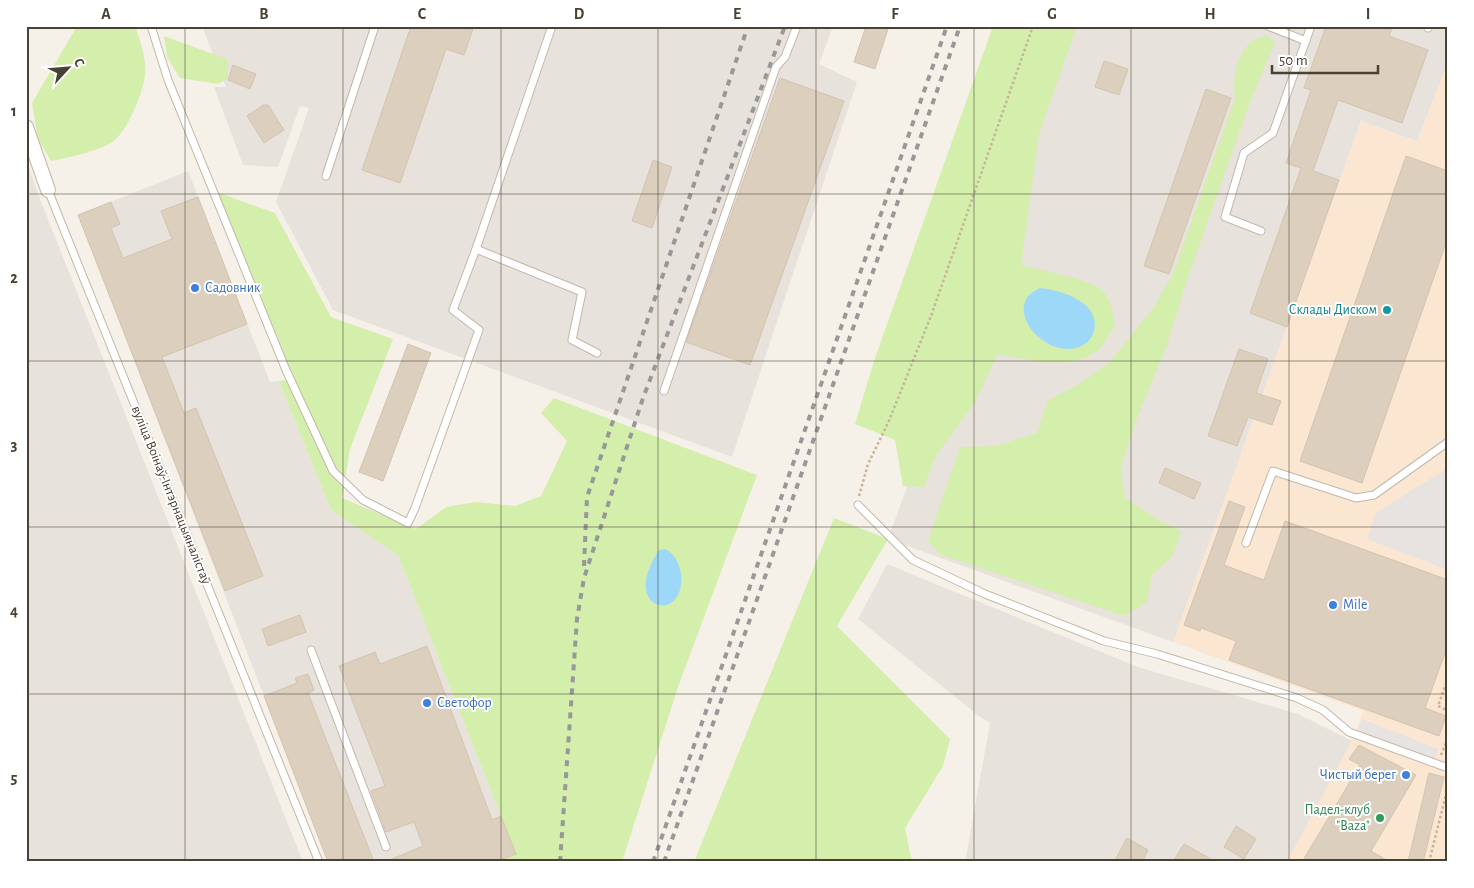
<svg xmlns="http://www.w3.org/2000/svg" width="1474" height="888" viewBox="0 0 1474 888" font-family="'Alegreya Sans',sans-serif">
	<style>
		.commercial { fill: #fae6d1 }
		.industrial { fill: #e8e2dc }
		.green { fill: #d4eeac; fill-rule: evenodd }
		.parking { fill: #e6e3e0 }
		.water { fill: #9dd8f9 }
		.building { fill: #dccfbe; stroke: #d4c3ae }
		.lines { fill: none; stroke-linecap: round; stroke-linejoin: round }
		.service-casing { stroke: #c2b8a9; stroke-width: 9 }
		.minor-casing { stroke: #c2b8a9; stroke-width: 16 }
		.path { stroke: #c6b398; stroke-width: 2.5; stroke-dasharray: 2.5 2.5; stroke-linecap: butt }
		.service { stroke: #fff; stroke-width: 7 }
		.minor { stroke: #fff; stroke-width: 14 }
		.rail { stroke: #989898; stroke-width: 4; stroke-dasharray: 6 6; stroke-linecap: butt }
		.grid { fill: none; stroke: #4a4135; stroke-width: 1; stroke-opacity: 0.55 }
		.shop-dot { fill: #3f7fe0; stroke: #fff; stroke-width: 2 }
		.culture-dot { fill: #0f9aa8; stroke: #fff; stroke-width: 2 }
		.leisure-dot { fill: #2e9e5b; stroke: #fff; stroke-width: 2 }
		.labels { text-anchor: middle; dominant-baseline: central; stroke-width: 4; stroke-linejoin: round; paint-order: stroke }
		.shop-label { font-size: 14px; fill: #366cbe; stroke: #fff; text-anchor: start }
		.culture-label { font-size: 14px; fill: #0d838f; stroke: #fff; text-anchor: end }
		.street-label { font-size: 14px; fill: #4a4135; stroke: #fff }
		.leisure-label { font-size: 14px; fill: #27864d; stroke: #fff; text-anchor: end }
		.neatline { fill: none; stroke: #4a4135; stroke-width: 2 }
		.grid-label { font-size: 16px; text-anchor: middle; font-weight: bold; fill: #4a4135 }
	</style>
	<rect width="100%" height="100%" fill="#f6f1e8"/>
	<path class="commercial" d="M1448,62V862H1287L1352,741L1363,711L1173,642L1361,121L1417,141Z"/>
	<g class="industrial">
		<path d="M202,26H833L819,64L857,82L732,457L333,310L276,202L309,108L300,106L278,167L243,165L214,87H226Z"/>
		<path d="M1076,26H1448V62L1417,141L1361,121L1173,642L888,539Z"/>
		<path d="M26,159L38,194L303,862H26Z"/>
		<path d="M188,171L270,382L279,381L331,510L398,555L516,854L495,862H328L78,215Z"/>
		<path d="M887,564L1138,667L1298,714L1352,741L1287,862H965L990,723L979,716L858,619Z"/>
	</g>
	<g class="green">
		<path d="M77,26H135C140,40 147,60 145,75C143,93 129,126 117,138C106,150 68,158 51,161L38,139L32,103Z"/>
		<path d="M993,26H1077L1039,134L1021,265C1037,269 1090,280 1101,289C1111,298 1113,313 1115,325C1110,333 1104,345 1097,351C1068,371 1029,360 998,354L975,402L935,457L924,487L903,486L895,440L855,424L875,358ZM1024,312L1092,336L1079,347L1032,331L1026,321Z"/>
		<path d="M1266,35L1275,42L1249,105L1187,280L1167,345L1137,418L1121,467L1124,497L1160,521L1181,531L1173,555L1152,575L1147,602L1124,616L939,554L928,541L960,447L995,446L1037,433L1048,400L1078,385L1110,362L1153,308L1173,274L1235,98C1232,80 1236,55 1251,42C1255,39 1262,37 1266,35Z"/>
		<path d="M164,36L227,59L228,78L218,84L180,78L167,57Z"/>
		<path d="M214,191L275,213L331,317L393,339L350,449L342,498L416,529L446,507L476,502L515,506L541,496L567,441L541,413L554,398L757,475L678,687L622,862H495L516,854L398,555L331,510L279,381L295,379Z"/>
		<path d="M834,518L888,539L837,626L950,739L943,766L905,828L912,862H694Z"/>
	</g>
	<g class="parking">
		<path d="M1448,468V570L1367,539L1376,513Z"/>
		<path d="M1362,719L1438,749L1433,760L1358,730Z"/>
	</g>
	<g class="water">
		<path d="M1040,288C1061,290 1101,302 1094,331C1092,338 1087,344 1079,347C1044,360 999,305 1040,288Z"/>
		<path d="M665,549C675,554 679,563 681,574C686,625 618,612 659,550Z"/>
	</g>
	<g class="building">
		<path d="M411,26H474L464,55L446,49L400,183L362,170Z"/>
		<path d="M866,26H889L875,69L854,62Z"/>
		<path d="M1326,26H1393L1389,36L1428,50L1402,123L1338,100L1313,171L1339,180L1287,327L1250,313L1301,168L1286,163L1311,90L1304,88Z"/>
		<path d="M1104,61L1128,69L1119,95L1095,87Z"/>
		<path d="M233,65L256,74L250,89L228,80Z"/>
		<path d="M780,78L844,101L750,365L686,342Z"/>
		<path d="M1206,89L1231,98L1169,274L1144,266Z"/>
		<path d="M263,105H268L284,130L264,143L247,116Z"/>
		<path d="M1406,156L1448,171V237L1362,483L1300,461Z"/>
		<path d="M653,160L672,167L652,228L632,221Z"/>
		<path d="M198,197L247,324L162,357L184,413L196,408L263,576L225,591L78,215L111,202L120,224L111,228L123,258L172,239L161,211Z"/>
		<path d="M408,344L431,353L383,481L359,472Z"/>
		<path d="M1239,349L1268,359L1256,393L1281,401L1272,425L1248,417L1237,446L1208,436Z"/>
		<path d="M1165,468L1201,483L1194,499L1159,483Z"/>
		<path d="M1229,501L1245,507L1224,565L1264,580L1285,521L1448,580V645L1425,708L1446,716L1439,736L1229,660L1236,641L1201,628L1200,631L1184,625Z"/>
		<path d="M300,615L306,632L268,646L262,629Z"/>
		<path d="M427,646L492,820L501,816L516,854L495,862H385L423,846L414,822L386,832L371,791L385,786L339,666L375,652L380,664Z"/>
		<path d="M308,674L314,690L308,693L374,862H328L264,696L297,683L295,678Z"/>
		<path d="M1359,745L1416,775L1371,851L1390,862H1302L1360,765L1349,759Z"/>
		<path d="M1429,773L1444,777L1423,862H1408Z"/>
		<path d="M1236,826L1256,839L1244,859L1224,847Z"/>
		<path d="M1127,838L1148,850L1142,862H1114Z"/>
		<path d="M1184,844L1216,862H1173Z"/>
	</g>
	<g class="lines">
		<g class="service-casing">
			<g id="service">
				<path d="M151,26L168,80L286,370L333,471L363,500L408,523L415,508L479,330L453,310L476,249L582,292L572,340L597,353"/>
				<path d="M1268,26L1306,41"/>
				<path d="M1428,28V26"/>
				<path d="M326,176L375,26"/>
				<path d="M48,190L319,862"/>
				<path d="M1261,231L1225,217L1244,153L1273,133L1311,26"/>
				<path d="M476,249L552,26"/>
				<path d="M664,391L776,67L785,57L797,26"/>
				<path d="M858,505L913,560L985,594L1104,641L1157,654L1297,698L1323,710L1349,732L1448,768"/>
				<path d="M1246,543L1273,471L1356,498L1374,495L1448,442"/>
				<path d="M311,650L386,847"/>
			</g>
		</g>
		<g class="minor-casing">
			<path id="minor" d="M26,127L48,190"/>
		</g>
		<g class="path">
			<path d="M859,496L868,464L888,423L931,316L1033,26"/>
			<path d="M1448,678L1438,706L1448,711"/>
			<path d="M1441,755L1448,738"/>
			<path d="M1429,862L1448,787"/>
		</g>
		<use href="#service" class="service"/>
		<use href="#minor" class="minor"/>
		<g class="rail">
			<path d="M584,566L587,497L748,26"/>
			<path d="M560,862L577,619L584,578L643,398L785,26"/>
			<path d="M653,862L947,26"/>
			<path d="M664,862L960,26"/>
		</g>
	</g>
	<path class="grid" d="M185,26V862M343,26V862M501,26V862M658,26V862M816,26V862M974,26V862M1131,26V862M1289,26V862M26,194H1448M26,361H1448M26,527H1448M26,694H1448"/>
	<g class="shop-dot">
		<circle cx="195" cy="288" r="5"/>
		<circle cx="1333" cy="605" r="5"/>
		<circle cx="427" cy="703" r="5"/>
		<circle cx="1406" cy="775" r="5"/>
	</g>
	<circle class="culture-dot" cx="1387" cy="310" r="5"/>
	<circle class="leisure-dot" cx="1380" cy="818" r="5"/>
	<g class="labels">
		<g class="shop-label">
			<text x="205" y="288">Садовник</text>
			<text x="1343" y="605">Mile</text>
			<text x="437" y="703">Светофор</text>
			<text x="1396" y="775" text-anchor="end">Чистый берег</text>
		</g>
		<g class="culture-label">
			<text x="1377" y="310">Склады Диском</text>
		</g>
		<g class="street-label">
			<text transform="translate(171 495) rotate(68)">вуліца Воінаў-Інтэрнацыяналістаў</text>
		</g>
		<g class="leisure-label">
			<text x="1370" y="810">Падел-клуб<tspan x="1370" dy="16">"Baza"</tspan></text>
		</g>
	</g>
	<rect width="1474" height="888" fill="none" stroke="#ffffff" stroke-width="55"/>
	<g transform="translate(68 68) rotate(64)" stroke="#ffffff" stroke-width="4" paint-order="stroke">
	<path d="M0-4L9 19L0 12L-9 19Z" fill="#4a4135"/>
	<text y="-8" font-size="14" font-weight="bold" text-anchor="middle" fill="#4a4135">С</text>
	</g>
	<path d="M1272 65v8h106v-8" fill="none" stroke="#4a4135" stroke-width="2.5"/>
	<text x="1279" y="65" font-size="15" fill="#4a4135" stroke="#ffffff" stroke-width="4" paint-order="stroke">50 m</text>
	<rect x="28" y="28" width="1418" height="832" class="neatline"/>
	<g class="grid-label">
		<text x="106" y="19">A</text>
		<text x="264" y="19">B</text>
		<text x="422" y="19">C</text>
		<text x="579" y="19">D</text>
		<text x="737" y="19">E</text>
		<text x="895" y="19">F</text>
		<text x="1052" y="19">G</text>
		<text x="1210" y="19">H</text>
		<text x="1368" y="19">I</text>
		<text x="14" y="116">1</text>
		<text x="14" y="283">2</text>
		<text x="14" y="450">3</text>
		<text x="14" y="616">4</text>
		<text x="14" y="783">5</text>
	</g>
</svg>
